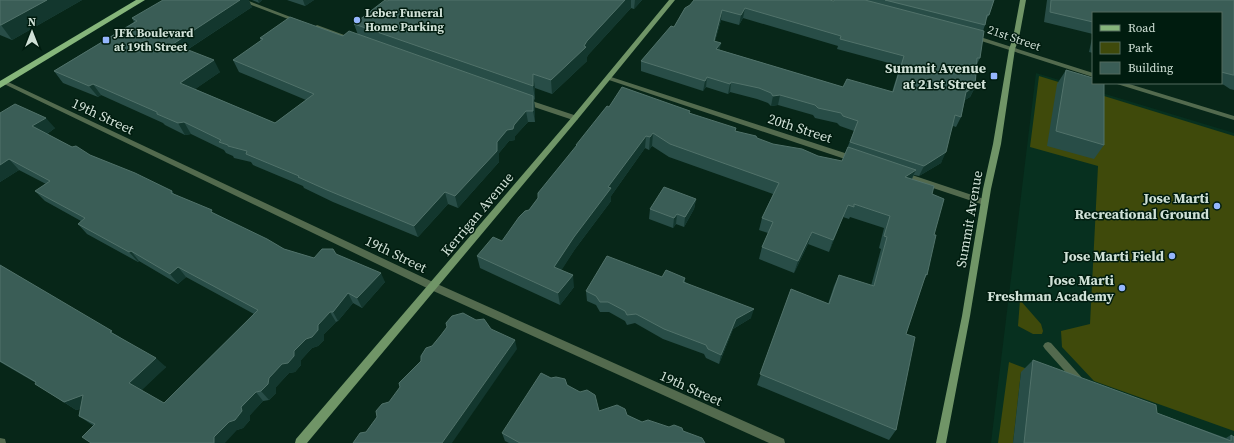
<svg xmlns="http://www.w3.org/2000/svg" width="1234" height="443" viewBox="0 0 1234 443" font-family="'Source Serif 4',serif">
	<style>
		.built { fill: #07301f }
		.green { fill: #3f4a0b }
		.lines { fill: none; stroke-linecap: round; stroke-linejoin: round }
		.lane { fill: #536a4e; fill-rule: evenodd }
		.street { fill: #536a4e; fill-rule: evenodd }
		.secondary { fill: #709567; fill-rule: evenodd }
		.primary { fill: #86b67b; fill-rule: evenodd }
		.wall { fill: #284d47; fill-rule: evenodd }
		.shaded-wall { fill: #13372e }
		.building { fill: #3a5d56; stroke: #51726a; fill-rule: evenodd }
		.poi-dot { fill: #95b6fd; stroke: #001c0f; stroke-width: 1.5 }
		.labels { text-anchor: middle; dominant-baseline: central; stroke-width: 3; stroke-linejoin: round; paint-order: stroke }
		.far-poi-label { font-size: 12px; font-weight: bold; fill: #d0e1d7; stroke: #001c0f; text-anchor: start }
		.far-street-label { font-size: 12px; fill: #d0e1d7; stroke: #001c0f }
		.poi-label { font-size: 14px; font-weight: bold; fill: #d0e1d7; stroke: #001c0f; text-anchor: end }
		.street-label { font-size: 14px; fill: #d0e1d7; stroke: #001c0f }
	</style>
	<rect width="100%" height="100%" fill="#072618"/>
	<path class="built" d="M1036,73L1234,133V443H991Z"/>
	<g class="green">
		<path d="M1039,76L1234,136V431L1094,381L1062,347L1061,331L1090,324L1098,166L1030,147Z"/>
		<path d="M1020,300L1041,324L1043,331L1042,334H1033L1018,326Z"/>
		<path d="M1009,362L1038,373L1021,372L1013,443H998Z"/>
	</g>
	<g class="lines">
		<path class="lane" d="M1048,342L1051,343L1084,380L1086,383L1084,386L1081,387L1078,386L1045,349L1043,346L1045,343Z"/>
		<g class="street">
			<path d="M238,0H246L301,21L298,23L296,22Z"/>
			<path d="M317,25L355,39L356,40L355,41H351L315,28L314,27Z"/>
			<path d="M974,35L1093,73V77L972,38V36Z"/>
			<path d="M608,76L857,157L858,159L857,161H851L606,79L605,78Z"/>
			<path d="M4,80L435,283L784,439L785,443H769L429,289L2,83V81Z"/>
			<path d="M1116,83H1126L1234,116V120L1117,84Z"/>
			<path d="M522,99H526L577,116L578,118L577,120H573L522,103Z"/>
			<path d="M903,172L987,200L988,202L984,205L900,177L899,175Z"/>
			<path d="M0,438L5,439L6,443H0Z"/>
		</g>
		<g class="secondary">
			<path d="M669,0H675L577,120L307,443H295L296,439L573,116Z"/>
			<path d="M1020,0H1026L1019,38L1015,49L1001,144L991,189L970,316L946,443H936L962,316L983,189L993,144L1009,49L1013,38Z"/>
		</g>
		<path class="primary" d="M136,0H145L0,88V81Z"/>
	</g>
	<g class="wall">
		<path d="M0,0H82L12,40L0,35Z"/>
		<path d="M252,0H262L259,3Z"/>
		<path d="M287,0H314L305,6Z"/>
		<path d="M389,0H642L634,9L631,8L588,55L587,57V61L552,94L535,88V100L534,99L535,108V122H528L515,136V140L509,141L499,153V162L458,208L448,204L418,237L333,202L304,188L303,186L253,165L251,162L234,158L233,156L226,153L224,150L191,134L185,135L165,125L163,123L101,95L98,97L63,83L54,71L134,22L132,18L252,7L187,50L220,72L195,89L275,123L306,100L239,72L233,60L261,41L260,38L343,36L358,35L354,24Z"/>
		<path d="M834,0H994L989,15L986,20L985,25L983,31L980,58L977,64L975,87L970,97L965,100L961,117L956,127L953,126L941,163L919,176L914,175L912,179L932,194L934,235L927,275L924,280L906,334L896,430L889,440L757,385L791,289L828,304L834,286L839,275L871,286L881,249L879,248L884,228L850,217L849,219L843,217L829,252L808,244L794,273L759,259L762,247L768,233L759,230L762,218L773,194L669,157L652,146L649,150L645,148L611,196V201L575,249L561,270L574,287L560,305L480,268L477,256L502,241L529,210L538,198L576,147V145L690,113L735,131L773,144L818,156L842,161L854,131L840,126L837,123L815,118L813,115L778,105L771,106L768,103L757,99L730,92L728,94L706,87L703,91L641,71V61L674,27L685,8L834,1ZM743,18L838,46L837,49L900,66L892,92L843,87L793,72L720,50L715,41L721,20L739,25Z"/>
		<path d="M1047,0H1234V90L1230,89L1224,85L1219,83H1221V13H1093V34L1044,22Z"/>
		<path d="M1093,34V53L1089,52Z"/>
		<path d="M1066,70L1104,145L1094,159L1047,146L1057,84Z"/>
		<path d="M0,113L55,128L47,134L72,147L172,191L174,194L214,213L284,249L314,258L336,254L385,282L362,308L353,303L338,321L336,322L324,334V340L318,346L312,348L301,360V365L295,372L289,373L276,387V393L269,400L263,401L250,415V420L243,428L237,430L94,426L79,416L80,409L76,410L48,392L35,384L36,383L0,362V265L118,336L166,367L141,390L164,403L254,314L186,277L178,284L139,261L138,262L87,234L78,224L81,221L45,201L35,191L46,184L19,170L0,182Z"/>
		<path d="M696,199L694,209L684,227L676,224L673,228L649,219L650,209Z"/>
		<path d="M662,277L685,278V282L751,318L733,329L719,364L706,358L704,354L663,339L635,323L627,325L625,321L609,312H600L596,305L587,301L586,291Z"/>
		<path d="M1033,360L1157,413L1226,438L1231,435L1234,443H1013L1021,372Z"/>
		<path d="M551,378L567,385L599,411L627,415L642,422L669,427L683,431L705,443H509L505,441L502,433Z"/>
	</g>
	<g class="shaded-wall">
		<path d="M47,0H82L12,40L1,25Z"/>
		<path d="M240,0H249L252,7L179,55L173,44Z"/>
		<path d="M258,0H262L259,3Z"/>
		<path d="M303,0H314L305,6Z"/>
		<path d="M625,0H631V8L588,55L587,57V61L552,94L551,80L584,46L587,41Z"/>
		<path d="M635,0H642L634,9Z"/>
		<path d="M745,8L743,18L739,25L741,15Z"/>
		<path d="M722,10L721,20L712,51L714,41Z"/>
		<path d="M721,43L719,53L716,49Z"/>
		<path d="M214,60L220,72L188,94L180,83Z"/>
		<path d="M533,74L535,88V100L533,86Z"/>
		<path d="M707,77L706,87L703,91L705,81Z"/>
		<path d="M731,82L730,92L728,94L730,84Z"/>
		<path d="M93,84L101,95L98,97L89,86Z"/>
		<path d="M975,87L970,97L961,102L966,92Z"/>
		<path d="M780,95L778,105L771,106L773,96Z"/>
		<path d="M533,96L535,108V122L533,111Z"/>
		<path d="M526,111L528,122L515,136V140L509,141L499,153V162L458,208L455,196L497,142L507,130Z"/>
		<path d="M46,118L55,128L42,137L32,126Z"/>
		<path d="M184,122L191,134L185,135L178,123Z"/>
		<path d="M653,133L652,146L649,150L650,137Z"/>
		<path d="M646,136L645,148L611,196V201L575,249L556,279L554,267L574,237L608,187Z"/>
		<path d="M946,152L941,163L919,176L924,166Z"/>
		<path d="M9,159L19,170L0,182V165Z"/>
		<path d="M916,170L910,182L905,177Z"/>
		<path d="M445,192L448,204L418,237L414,226Z"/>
		<path d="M696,199L694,209L684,227L685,217Z"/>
		<path d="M848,205L843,217L829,252L833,240Z"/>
		<path d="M677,214L676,224L673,228L674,218Z"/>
		<path d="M812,232L808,244L794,273L798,261Z"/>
		<path d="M131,251L139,261L138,262L129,252Z"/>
		<path d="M178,267L186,277L178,284L170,274Z"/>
		<path d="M381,273L385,282L362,308L357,298Z"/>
		<path d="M573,275L574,287L560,305L558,293Z"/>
		<path d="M348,293L353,303L338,321L333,312Z"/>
		<path d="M754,309L751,318L733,329L719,364L721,355L736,319Z"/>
		<path d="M330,312L336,322L324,334V340L318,346L312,348L301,360V365L295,372L289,373L276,387V393L269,400L261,391L269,378Z"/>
		<path d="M515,340L517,349L452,443H442Z"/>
		<path d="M156,358L166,367L140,392L129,383Z"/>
		<path d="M256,392L263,401L250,415V420L243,428L237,430L225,443H214V437Z"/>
		<path d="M83,395L95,404L76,410L64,402Z"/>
	</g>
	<g class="building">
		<path d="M0,0H47L1,25H0Z"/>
		<path d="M163,0H240L173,44L214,60L180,83L275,123L314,94L233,60L263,39L260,38L290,17L343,36L349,31L533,96V111H526L514,125L513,129L507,130L497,142V151L455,196L445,192L414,226L327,190L298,177L299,176L246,154L247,151L228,146V145L219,142L221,140L184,122L178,123L157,114V112L93,84L89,86L54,71L137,21L132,18Z"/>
		<path d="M385,0L387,1L389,0H625L587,41L584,46L586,47L551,80L533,74V86L354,24Z"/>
		<path d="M694,0H829L834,1V0H865L984,31L980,58H977L975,87L966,92L961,117L955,115L946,152L924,166L850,142L858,121L843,116L841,113L818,108L815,105L780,95L773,96L771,93L759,88L731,82L730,84L707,77L705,81L641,61L671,26L674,27L685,8L690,5ZM745,8L841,36L840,39L904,56L893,92L847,79L843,87L793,72L716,49L721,43L714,41L722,10L741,15Z"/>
		<path d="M885,0H994L989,15H987L985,25Z"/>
		<path d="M1051,0H1234V75H1233L1221,72V13H1093V22L1050,12Z"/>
		<path d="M1066,70L1093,78V83H1104V145L1056,131Z"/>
		<path d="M622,87L690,111L689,113L736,128L735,131L756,136L757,138L773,144L802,149L818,156L842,161L848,147L916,170L905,177L934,186L932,194L944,199L934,235H936L927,275L926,274L906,334L915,337L896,430L760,374L791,289L829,304L839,275L874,286L887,237L884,236L890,216L854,204V207L848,205L833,240L812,232L798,261L762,247L773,222L762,218L779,183L670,144L653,133L650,137L646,136L608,187L611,188L574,237L554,267L573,275L558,293L477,256L493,237L502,241L519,217L525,211L529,210L538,198V193L577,145H576L607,106L609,107Z"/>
		<path d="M15,104L46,118L32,126L72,147L76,146L90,155L135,173L172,191L171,193L212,210L211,212L267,239L284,249L314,258L322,249H333L336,254L381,273L357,298L348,293L333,312H330L318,325V330L312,337L306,339L294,351V356L288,363L282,364L269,378L268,384L261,391L256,392L241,407L242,411L235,420L229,422L214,437V443H91L82,437L95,424L79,416L83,395L64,402L35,384L36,382L0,361V265L112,331L110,332L156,358L129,383L164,403L258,310L178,267L170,274L131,251L129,252L78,224L85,218L35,191L50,181L9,159L0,165V113Z"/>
		<path d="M664,187L696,199L685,217L677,214L674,218L650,209Z"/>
		<path d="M607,256L662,277L666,270L685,278L683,282L754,309L736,319L721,355L708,349L706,345L664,329L636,314L627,315L625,311L608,302H600L596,296L586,291Z"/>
		<path d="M463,313L476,320L484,319L491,329L515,340L442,443H353L360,433L366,432L377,417L376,411L382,404L389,402L400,387L399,383L421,361V356L426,348L432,346L441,335L447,327L446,323L452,316Z"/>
		<path d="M1033,360L1156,405L1157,413L1231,441V435L1234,437V443H1024Z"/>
		<path d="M541,373L551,378L556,377L565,379L567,385L580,392L587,390L595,395L599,411L617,405L625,409L627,415L642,422L648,420L669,427L674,425L682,428L683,431L702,438L705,443H520L502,433Z"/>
	</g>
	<g class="poi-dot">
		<circle cx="357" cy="20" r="4"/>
		<rect x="102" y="36" width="8" height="8" rx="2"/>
		<rect x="990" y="72" width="8" height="8" rx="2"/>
		<circle cx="1217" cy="206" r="4"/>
		<circle cx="1172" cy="256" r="4"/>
		<circle cx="1122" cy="288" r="4"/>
	</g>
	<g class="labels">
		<g class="far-poi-label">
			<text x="365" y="13">Leber Funeral<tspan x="365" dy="14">Home Parking</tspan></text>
			<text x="114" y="33">JFK Boulevard<tspan x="114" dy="14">at 19th Street</tspan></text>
		</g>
		<g class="far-street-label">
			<text transform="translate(1014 38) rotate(19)">21st Street</text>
		</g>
		<g class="poi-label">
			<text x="986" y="68">Summit Avenue<tspan x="986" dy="16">at 21st Street</tspan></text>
			<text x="1209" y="198">Jose Marti<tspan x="1209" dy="16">Recreational Ground</tspan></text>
			<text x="1164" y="256">Jose Marti Field</text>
			<text x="1114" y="280">Jose Marti<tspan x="1114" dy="16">Freshman Academy</tspan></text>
		</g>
		<g class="street-label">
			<text transform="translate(103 116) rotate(25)">19th Street</text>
			<text transform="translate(800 128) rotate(18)">20th Street</text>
			<text transform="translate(477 214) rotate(-50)">Kerrigan Avenue</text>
			<text transform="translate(969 219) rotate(-80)">Summit Avenue</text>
			<text transform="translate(396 254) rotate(26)">19th Street</text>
			<text transform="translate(691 388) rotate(24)">19th Street</text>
		</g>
	</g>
	<rect x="1092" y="12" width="130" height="72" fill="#001c0f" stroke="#536b5f"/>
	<rect x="1100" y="25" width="20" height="6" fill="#86b67b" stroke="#536b5f"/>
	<text x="1128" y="32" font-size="12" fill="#d0e1d7">Road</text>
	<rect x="1100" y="42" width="20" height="12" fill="#3f4a0b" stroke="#536b5f"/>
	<text x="1128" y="52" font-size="12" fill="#d0e1d7">Park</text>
	<rect x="1100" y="62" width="20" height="12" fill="#3a5d56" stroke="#536b5f"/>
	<text x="1128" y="72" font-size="12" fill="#d0e1d7">Building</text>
	<g transform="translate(32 32)" stroke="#001c0f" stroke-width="3" paint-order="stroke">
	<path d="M0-3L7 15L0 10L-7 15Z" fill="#d0e1d7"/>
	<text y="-6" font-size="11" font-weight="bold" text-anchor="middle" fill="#d0e1d7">N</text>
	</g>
</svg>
